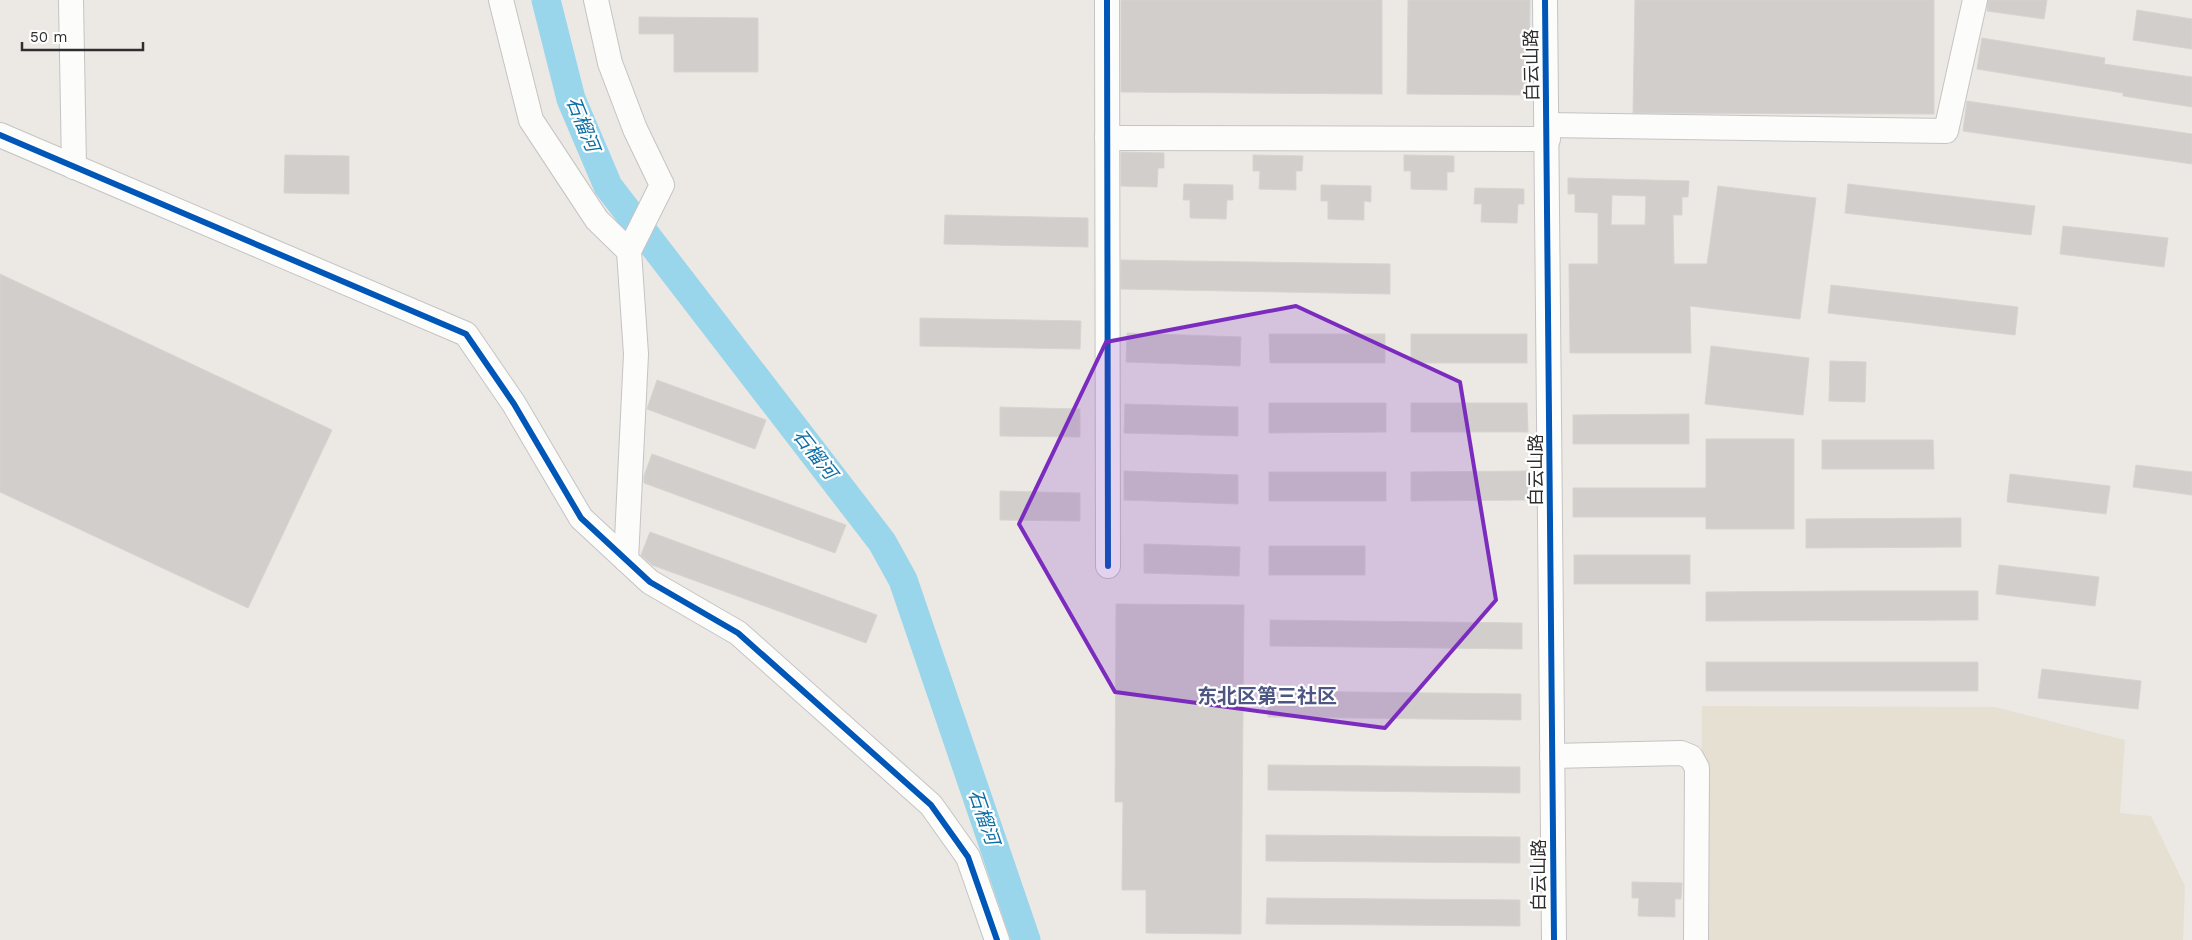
<svg xmlns="http://www.w3.org/2000/svg" width="2192" height="940" viewBox="0 0 2192 940" font-family="'Work Sans','Noto Sans SC',sans-serif">
	<style>
		.education { fill: #e6e0d3 }
		.lines { fill: none; stroke-linecap: round; stroke-linejoin: round }
		.river { stroke: #99d6ec; stroke-width: 29 }
		.building { fill: #d1cecb; stroke: #d7d4d0; fill-rule: evenodd }
		.minor-casing { stroke: #c5c4c5; stroke-width: 26 }
		.minor { stroke: #fcfcfb; stroke-width: 24 }
		.cycleway-casing { stroke: #fff; stroke-width: 9 }
		.cycleway { stroke: #0057b8; stroke-width: 6 }
		.marked { fill: #7b2cbf; fill-opacity: 0.2; stroke: #7b2cbf; stroke-width: 4; stroke-linejoin: round }
		.labels { text-anchor: middle; dominant-baseline: central; stroke-width: 4.5; stroke-linejoin: round; paint-order: stroke }
		.street-label { font-size: 18px; fill: #2e2e2e; stroke: #fff }
		.water-label { font-size: 19px; font-style: italic; fill: #0d6fa3; stroke: #fff }
		.quarter-label { font-size: 20px; font-weight: bold; fill: #4d5680; stroke: #fff }
	</style>
	<rect width="100%" height="100%" fill="#ece8e4"/>
	<path class="education" d="M1702,706L1995,707L2125,740L2120,813L2151,816L2185,886L2183,940H1700Z"/>
	<g class="lines">
		<path class="river" d="M546,0L571,99L608,186L882,542L903,580L1026,940"/>
	</g>
	<g class="building">
		<path d="M1121,0H1382V94L1121,92Z"/>
		<path d="M1408,0H1530L1529,95L1407,94Z"/>
		<path d="M1635,0H1934V114L1633,113Z"/>
		<path d="M1988,0H2047L2044,19L1987,11Z"/>
		<path d="M2137,10L2192,19V49L2133,40Z"/>
		<path d="M639,17L758,18V72H674V34H639Z"/>
		<path d="M1982,38L2105,58L2104,64L2192,77V107L2123,96V93L1977,69Z"/>
		<path d="M1967,101L2192,134V164L1963,131Z"/>
		<path d="M1121,152L1164,153V168H1158L1157,187L1121,186Z"/>
		<path d="M285,155L349,156V194L284,193Z"/>
		<path d="M1253,155L1303,156L1302,171H1296V190L1259,189L1260,171H1253Z"/>
		<path d="M1404,155L1454,156V172H1447V190L1411,189V171H1404Z"/>
		<path d="M1568,178L1689,181L1688,197H1682V215H1673L1674,264H1707L1718,186L1816,198L1800,319L1690,306L1691,353H1570L1569,264H1598V213L1575,212V194H1568ZM1612,195L1646,196L1645,225H1611Z"/>
		<path d="M1184,184L1233,185V200H1227L1226,219L1190,218V200H1183Z"/>
		<path d="M1848,184L2035,206L2031,235L1845,213Z"/>
		<path d="M1321,185L1371,186V202L1364,201V220L1328,219V201H1321Z"/>
		<path d="M1475,188L1524,189V204H1518L1517,223L1481,222L1482,204H1474Z"/>
		<path d="M945,215L1088,218V247L944,244Z"/>
		<path d="M2063,226L2168,238L2164,267L2060,254Z"/>
		<path d="M1121,260L1390,264V294L1121,289Z"/>
		<path d="M0,274L332,430L248,608L0,492Z"/>
		<path d="M1831,285L2018,307L2015,335L1828,313Z"/>
		<path d="M920,318L1081,321L1080,349L920,346Z"/>
		<path d="M1127,333L1241,337L1240,366L1126,362Z"/>
		<path d="M1269,334H1385V363H1270Z"/>
		<rect x="1411" y="334" width="116" height="29"/>
		<path d="M1711,346L1809,358L1803,415L1705,404Z"/>
		<path d="M1830,361L1866,362L1865,402L1829,401Z"/>
		<path d="M657,380L766,420L755,449L647,409Z"/>
		<path d="M1269,403H1386V432L1269,433Z"/>
		<path d="M1411,403H1527L1528,432H1411Z"/>
		<path d="M1125,404L1238,407V436L1124,433Z"/>
		<path d="M1000,407L1080,409V437L1000,436Z"/>
		<path d="M1689,414V444H1573V415Z"/>
		<path d="M1706,439H1794V529H1706V517H1573V488H1706Z"/>
		<path d="M1822,440H1933L1934,469H1822Z"/>
		<path d="M652,454L846,525L835,553L644,483V476Z"/>
		<path d="M2136,465L2192,472V495L2133,487Z"/>
		<path d="M1124,471L1238,475V504L1124,500Z"/>
		<path d="M1528,471V500L1411,501V472Z"/>
		<rect x="1269" y="472" width="117" height="29"/>
		<path d="M2010,474L2110,486L2106,514L2007,502Z"/>
		<path d="M1000,491L1080,493V521L1000,520Z"/>
		<path d="M1961,518V547L1806,548V519Z"/>
		<path d="M650,532L877,615L866,643L652,565L641,555Z"/>
		<path d="M1144,544L1240,547L1239,576L1144,573Z"/>
		<rect x="1269" y="546" width="96" height="29"/>
		<rect x="1574" y="555" width="116" height="29"/>
		<path d="M1999,565L2099,577L2095,606L1996,594Z"/>
		<path d="M1852,591H1978V620L1706,621V592Z"/>
		<path d="M1116,604L1244,605L1241,934L1146,933V890H1122L1123,802H1115Z"/>
		<path d="M1270,620L1522,623V649L1270,646Z"/>
		<rect x="1706" y="662" width="272" height="29"/>
		<path d="M2042,669L2141,681L2138,709L2038,698Z"/>
		<path d="M1268,691L1521,694V720L1268,717Z"/>
		<path d="M1268,765L1520,767V793L1268,790Z"/>
		<path d="M1266,835L1520,837V863L1266,861Z"/>
		<path d="M1632,882L1682,883L1681,899H1675V917L1638,916L1639,898H1632Z"/>
		<path d="M1267,898L1520,900V926L1266,924Z"/>
	</g>
	<g class="lines">
		<g class="minor-casing">
			<g id="minor">
				<path d="M71,0L74,167"/>
				<path d="M501,0L531,120L597,220L629,251"/>
				<path d="M596,0L610,63L635,129L662,185L629,251L636,354L626,560"/>
				<path d="M1107,0L1108,566"/>
				<path d="M1545,0L1554,940"/>
				<path d="M1547,125L1946,131L1975,0"/>
				<path d="M0,135L466,334L514,404L581,518L650,582L738,633L931,805L968,857L997,940"/>
				<path d="M1107,138L1548,139"/>
				<path d="M1552,756L1681,753L1691,757L1697,768L1696,940"/>
			</g>
		</g>
		<use href="#minor" class="minor"/>
		<g class="cycleway-casing">
			<g id="cycleway">
				<path d="M1107,0L1108,566"/>
				<path d="M1545,0L1554,940"/>
				<path d="M0,135L466,334L514,404L581,518L650,582L738,633L931,805L968,857L997,940"/>
			</g>
		</g>
		<use href="#cycleway" class="cycleway"/>
	</g>
	<path class="marked" d="M1296,306L1460,382L1496,600L1385,728L1115,692L1019,524L1106,342Z"/>
	<g class="labels">
		<g class="street-label">
			<text transform="translate(1531 65) rotate(-91)">白云山路</text>
			<text transform="translate(1535 470) rotate(-90)">白云山路</text>
			<text transform="translate(1538 875) rotate(-90)">白云山路</text>
		</g>
		<g class="water-label">
			<text transform="translate(583 124) rotate(68)">石榴河</text>
			<text transform="translate(815 454) rotate(52)">石榴河</text>
			<text transform="translate(984 817) rotate(71)">石榴河</text>
		</g>
		<g class="quarter-label">
			<text x="1267" y="696">东北区第三社区</text>
		</g>
	</g>
	<path d="M22 42v8h121v-8" fill="none" stroke="#2e2e2e" stroke-width="2.5"/>
	<text x="30" y="42" font-size="15" fill="#2e2e2e" stroke="#ffffff" stroke-width="4" paint-order="stroke">50 m</text>
</svg>
